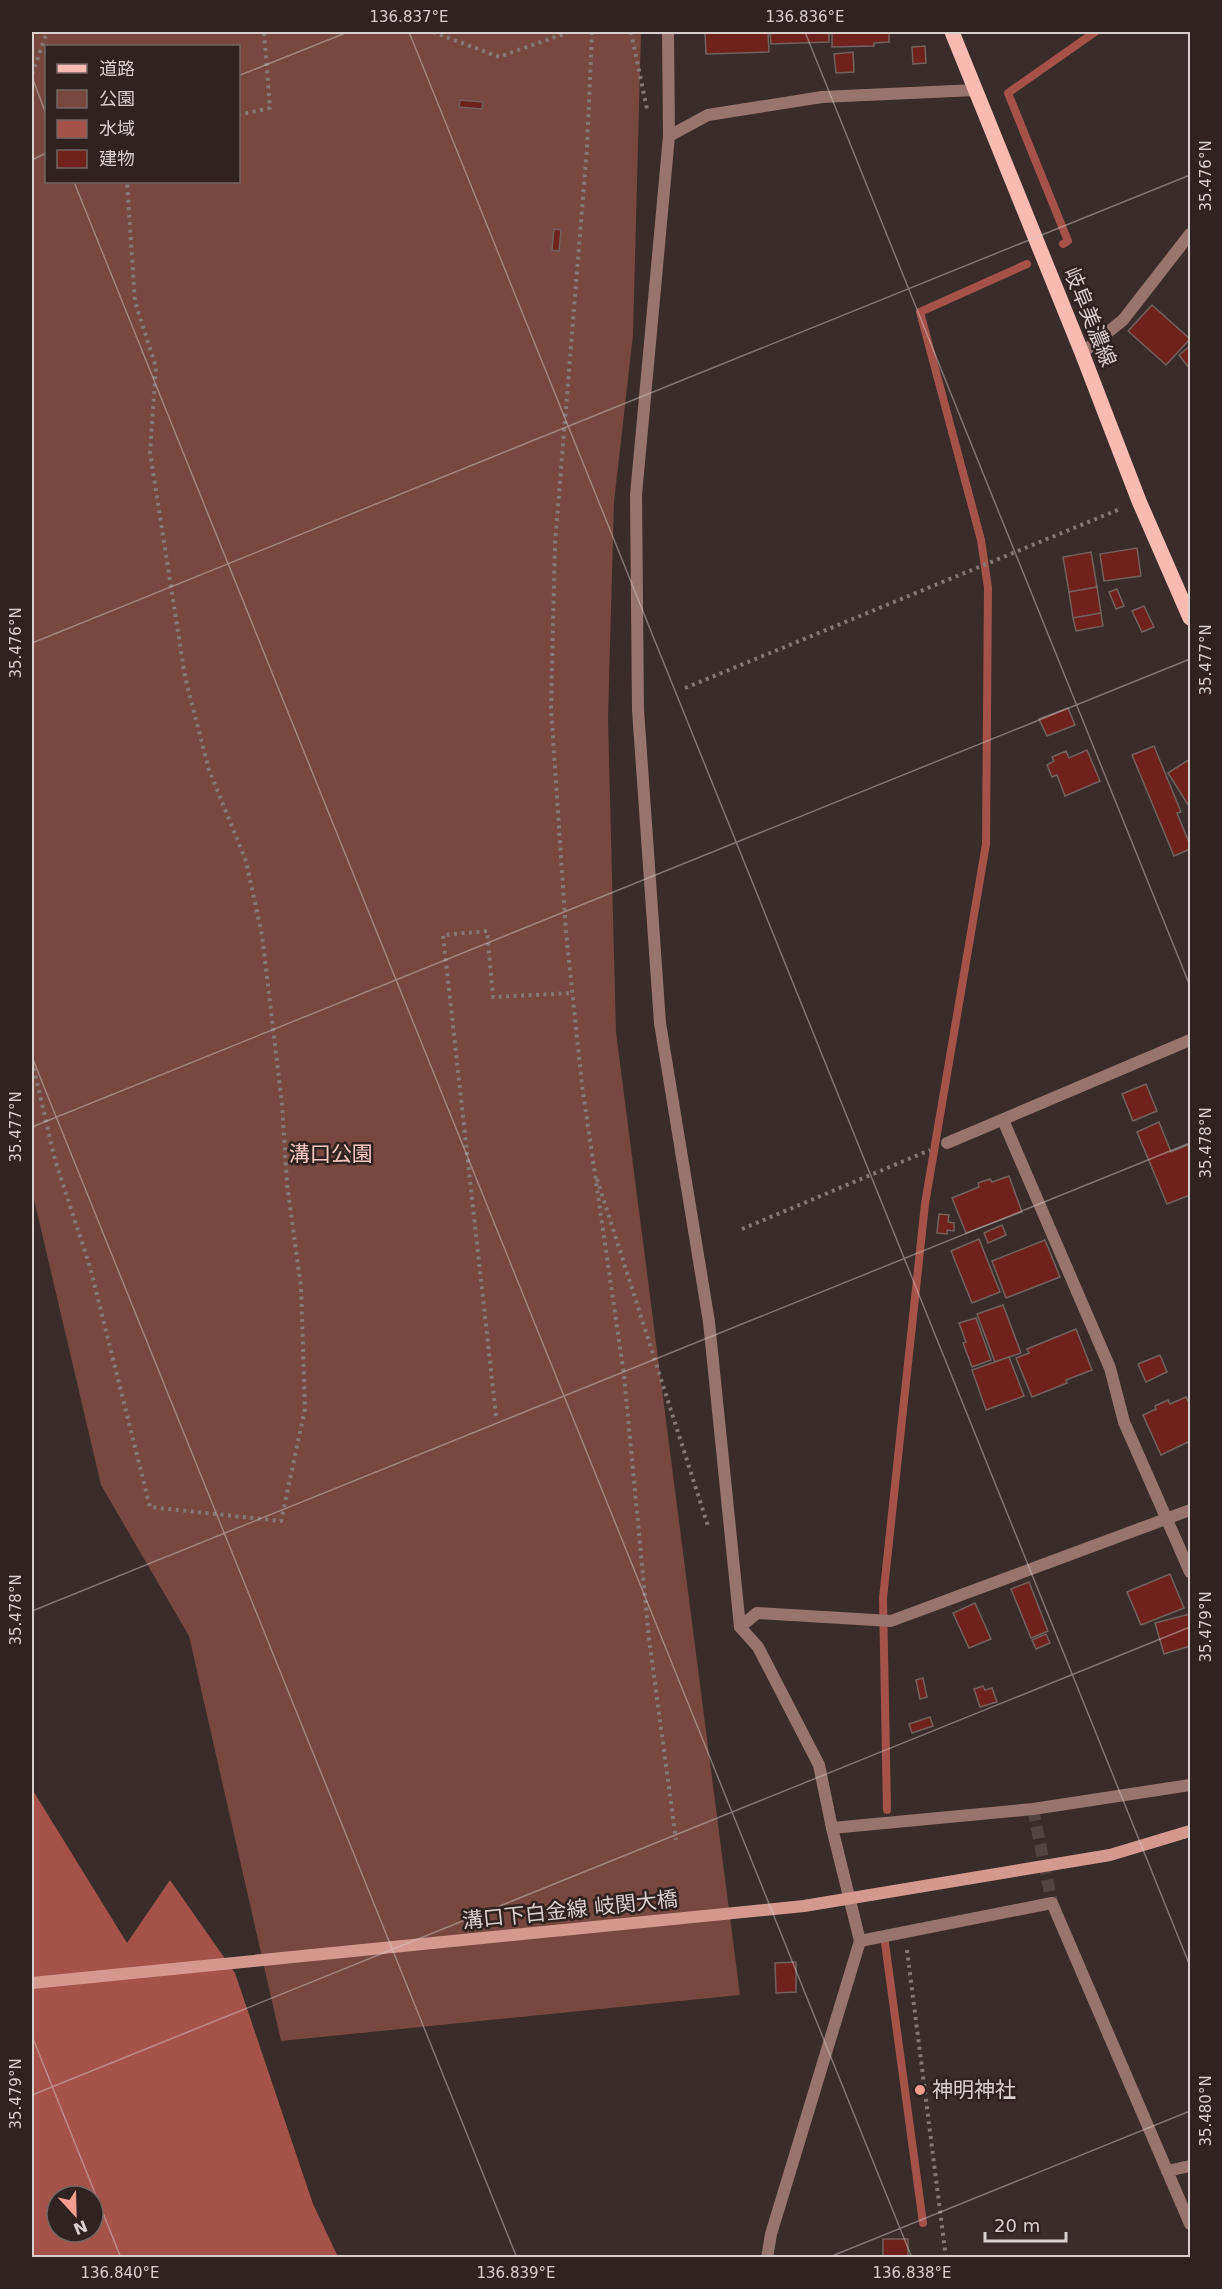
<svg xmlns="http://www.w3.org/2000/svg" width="1222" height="2289" viewBox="0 0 1222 2289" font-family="'DejaVu Sans','Noto Sans JP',sans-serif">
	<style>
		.green { fill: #774740; fill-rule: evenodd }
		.water { fill: #a55349; fill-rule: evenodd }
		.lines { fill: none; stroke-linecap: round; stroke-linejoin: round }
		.stream { stroke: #a55349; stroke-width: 8 }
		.building { fill: #6e221b; stroke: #71615f; stroke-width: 1.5 }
		.minor-tunnel { stroke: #514443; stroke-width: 12; stroke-dasharray: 12 6; stroke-linecap: butt }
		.path { stroke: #847877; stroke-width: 4; stroke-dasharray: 3 4.5; stroke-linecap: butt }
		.service { stroke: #99736d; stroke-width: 12 }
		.minor { stroke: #99736d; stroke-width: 12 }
		.secondary { stroke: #d5988f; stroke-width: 12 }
		.primary { stroke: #f9bab1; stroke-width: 15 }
		.ticks { fill: none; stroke: #d8cfce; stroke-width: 1.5; stroke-opacity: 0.45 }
		.poi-dot { fill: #f59c90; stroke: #2f2220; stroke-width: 2 }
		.labels { text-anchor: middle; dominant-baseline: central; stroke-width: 5; stroke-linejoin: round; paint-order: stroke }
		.street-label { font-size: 21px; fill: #d8cfce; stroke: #2f2220 }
		.park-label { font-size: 21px; fill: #f7c7c0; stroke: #2f2220 }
		.poi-label { font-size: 21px; fill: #d8cfce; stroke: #2f2220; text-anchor: start }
		.neatline { fill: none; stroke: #d8cfce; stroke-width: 2 }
		.ticks-label { font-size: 15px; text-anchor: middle; fill: #d8cfce }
	</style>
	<rect width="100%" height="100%" fill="#392c2a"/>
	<path class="green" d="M32,32H641L633,335L614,502L608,719L616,1032L740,1995L281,2041L189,1636L101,1485L32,1191ZM46,46H238V182H46Z"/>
	<path class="water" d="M32,1789L127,1943L170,1880L235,1973L313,2204L338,2257H32ZM57,2196H93V2232H57Z"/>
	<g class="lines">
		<g class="stream">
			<path d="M1063,244L1068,241L1008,93L1095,32"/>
			<path d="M887,1810L883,1598L925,1204L986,844L988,588L981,540L920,312L1027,264"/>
			<path d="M885,1943L923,2223"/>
		</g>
	</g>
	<g class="building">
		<path d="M705,32H768L769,52L706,54Z"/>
		<path d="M770,32H829V42L771,44Z"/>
		<path d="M832,32H889V42L874,43V46L832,47Z"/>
		<path d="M925,46L926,63L913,64L912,47Z"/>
		<path d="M853,52L854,72L836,73L834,54Z"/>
		<path d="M460,100L483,102L482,109L459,107Z"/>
		<path d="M554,229L561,230L559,251L552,250Z"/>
		<path d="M1152,305L1190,339L1166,365L1128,331Z"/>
		<path d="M1190,346V369L1179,355Z"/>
		<path d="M1137,548L1141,576L1104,581L1100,554Z"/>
		<path d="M1091,552L1097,587L1069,592L1063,557Z"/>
		<path d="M1097,587L1101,613L1073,618L1069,592Z"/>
		<path d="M1117,589L1124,606L1116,609L1109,592Z"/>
		<path d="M1144,606L1154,627L1142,632L1132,611Z"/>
		<path d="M1101,613L1103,626L1076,631L1073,618Z"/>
		<path d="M1068,708L1075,725L1047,736L1039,719Z"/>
		<path d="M1154,746L1181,812L1177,813L1190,845V849L1174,856L1132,755Z"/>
		<path d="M1087,750L1100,781L1065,796L1057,775L1052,777L1047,765L1054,761L1052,757L1066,751L1069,758Z"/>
		<path d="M1190,759V808L1168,773Z"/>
		<path d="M1146,1084L1157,1111L1133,1121L1122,1094Z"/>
		<path d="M1159,1122L1171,1152L1190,1144V1195L1167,1204L1137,1132Z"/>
		<path d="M1009,1176L1022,1212L966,1233L952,1198L979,1187L978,1183L990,1179L992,1182Z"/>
		<path d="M939,1214L949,1215L948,1222L954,1223V1231L947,1230V1234L937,1233Z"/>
		<path d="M1002,1225L1006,1235L988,1243L984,1233Z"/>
		<path d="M979,1239L1000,1292L972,1303L951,1251Z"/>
		<path d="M1045,1240L1060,1277L1006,1298L992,1261Z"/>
		<path d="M1003,1305L1021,1353L995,1362L977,1314Z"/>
		<path d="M976,1318L991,1360L972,1367L963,1343L966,1342L959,1323Z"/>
		<path d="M1076,1329L1092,1370L1066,1380L1067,1383L1032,1397L1016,1358L1029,1353L1027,1349Z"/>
		<path d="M1160,1355L1167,1372L1146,1382L1138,1364Z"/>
		<path d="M1009,1357L1024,1396L986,1410L972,1370Z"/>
		<path d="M1186,1397L1190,1405V1441L1161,1455L1143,1415L1156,1409L1155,1406L1168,1400L1170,1404Z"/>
		<path d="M1170,1574L1184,1608L1141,1625L1127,1592Z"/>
		<path d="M1029,1582L1048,1631L1031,1638L1011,1589Z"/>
		<path d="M975,1603L991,1639L969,1648L953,1613Z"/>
		<path d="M1190,1614V1646L1164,1654L1155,1623Z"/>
		<path d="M1046,1634L1050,1643L1036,1649L1032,1640Z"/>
		<path d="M923,1678L927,1697L920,1699L916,1680Z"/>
		<path d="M983,1686L985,1690L992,1688L997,1702L980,1707L974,1689Z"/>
		<path d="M930,1717L933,1726L912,1733L909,1724Z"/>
		<path d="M796,1962V1992L776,1993L775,1963Z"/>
		<rect x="883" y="2239" width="25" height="19"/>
	</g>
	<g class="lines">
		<path class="minor-tunnel" d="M1033,1809L1052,1903"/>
		<g class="path">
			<path d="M433,32L499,57L569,32"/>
			<path d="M592,32L587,148L555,544L551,708L566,932L582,1085L624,1375L649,1639L676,1840"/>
			<path d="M631,32L647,109"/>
			<path d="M32,74L47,32"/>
			<path d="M238,115L270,108L264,32"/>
			<path d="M32,204V215"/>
			<path d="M685,688L1120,509"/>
			<path d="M32,1061L55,1160L90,1267L150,1507L281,1521L305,1409L301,1287L287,1184L282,1104L262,935L246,861L209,770L185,677L150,452L156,367L135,302L127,182"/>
			<path d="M597,1179L708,1526"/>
			<path d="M742,1229L930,1150"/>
			<path d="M496,1416L443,935L487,931L493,997L573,993"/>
			<path d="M907,1950L946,2258"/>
		</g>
		<g class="service">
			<path d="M668,32L669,136L636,495L638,710L660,1023L709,1322L740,1627L758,1647L819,1765L832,1828"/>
			<path d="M767,2258L771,2234L860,1941"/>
		</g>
		<g class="minor">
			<path d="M669,136L708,115L822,97L976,90"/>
			<path d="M1082,353L1123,320L1190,234"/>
			<path d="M1003,1120L1110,1368L1124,1422L1190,1572"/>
			<path d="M947,1143L1190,1040"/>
			<path d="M740,1627L757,1613L891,1621L1190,1510"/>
			<path d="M1190,1785L1033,1809L832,1828L860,1941L1052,1903L1190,2224"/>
			<path d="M1167,2171L1190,2166"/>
		</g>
		<path class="secondary" d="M32,1983L804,1906L1110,1855L1190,1831"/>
		<path class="primary" d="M952,32L1082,353L1139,501L1190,618"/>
	</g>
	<path class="ticks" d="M409,32L1190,1966M805,32L1190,986M238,76L348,32M32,77L46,114M32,160L46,153M74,182L912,2258M32,643L1190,175M32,1057L517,2258M32,1127L1190,659M32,1611L1190,1143M32,2036L121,2258M32,2095L1190,1627M827,2258L1190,2111"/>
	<circle class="poi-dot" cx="920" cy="2090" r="6"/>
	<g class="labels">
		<g class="street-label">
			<text transform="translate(1090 317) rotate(68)">岐阜美濃線</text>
			<text transform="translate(570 1910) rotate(-6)">溝口下白金線 岐関大橋</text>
		</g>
		<g class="park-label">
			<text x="331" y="1154">溝口公園</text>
		</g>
		<g class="poi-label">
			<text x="932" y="2090">神明神社</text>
		</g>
	</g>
	<rect width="1222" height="2289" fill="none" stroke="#2f2220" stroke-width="66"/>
	<rect x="45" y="45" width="195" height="138" fill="#2f2220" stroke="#736766" stroke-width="1.5"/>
	<rect x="57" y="64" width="30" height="9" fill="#f9bab1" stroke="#736766" stroke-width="1.5"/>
	<text x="99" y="75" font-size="18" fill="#d8cfce">道路</text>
	<rect x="57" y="90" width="30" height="18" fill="#774740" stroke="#736766" stroke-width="1.5"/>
	<text x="99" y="105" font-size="18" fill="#d8cfce">公園</text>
	<rect x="57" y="120" width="30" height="18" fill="#a55349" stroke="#736766" stroke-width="1.5"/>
	<text x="99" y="135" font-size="18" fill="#d8cfce">水域</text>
	<rect x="57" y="150" width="30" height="18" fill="#6e221b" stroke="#736766" stroke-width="1.5"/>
	<text x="99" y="165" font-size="18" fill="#d8cfce">建物</text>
	<g transform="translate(75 2214) rotate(158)"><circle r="28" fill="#2f2220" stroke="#736766" stroke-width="1.5"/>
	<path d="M0-4.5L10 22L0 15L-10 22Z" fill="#f59c90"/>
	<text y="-9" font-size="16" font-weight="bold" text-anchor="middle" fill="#d8cfce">N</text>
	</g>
	<path d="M985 2232v9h81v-9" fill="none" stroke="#d8cfce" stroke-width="3"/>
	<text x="994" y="2232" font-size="18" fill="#d8cfce" stroke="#2f2220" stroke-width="4.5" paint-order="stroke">20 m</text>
	<rect x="33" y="33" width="1156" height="2223" class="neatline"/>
	<g class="ticks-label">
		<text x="409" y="22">136.837°E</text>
		<text x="805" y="22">136.836°E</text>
		<text transform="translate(1206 176) rotate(-90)" y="5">35.476°N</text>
		<text transform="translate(16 643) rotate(-90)" y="5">35.476°N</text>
		<text transform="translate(1206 660) rotate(-90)" y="5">35.477°N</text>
		<text transform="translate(16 1127) rotate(-90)" y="5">35.477°N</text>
		<text transform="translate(1206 1143) rotate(-90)" y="5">35.478°N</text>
		<text transform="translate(16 1610) rotate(-90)" y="5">35.478°N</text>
		<text transform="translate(1206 1627) rotate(-90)" y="5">35.479°N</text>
		<text transform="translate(16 2094) rotate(-90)" y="5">35.479°N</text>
		<text transform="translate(1206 2111) rotate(-90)" y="5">35.480°N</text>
		<text x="120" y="2278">136.840°E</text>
		<text x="516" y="2278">136.839°E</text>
		<text x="912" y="2278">136.838°E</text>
	</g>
</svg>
